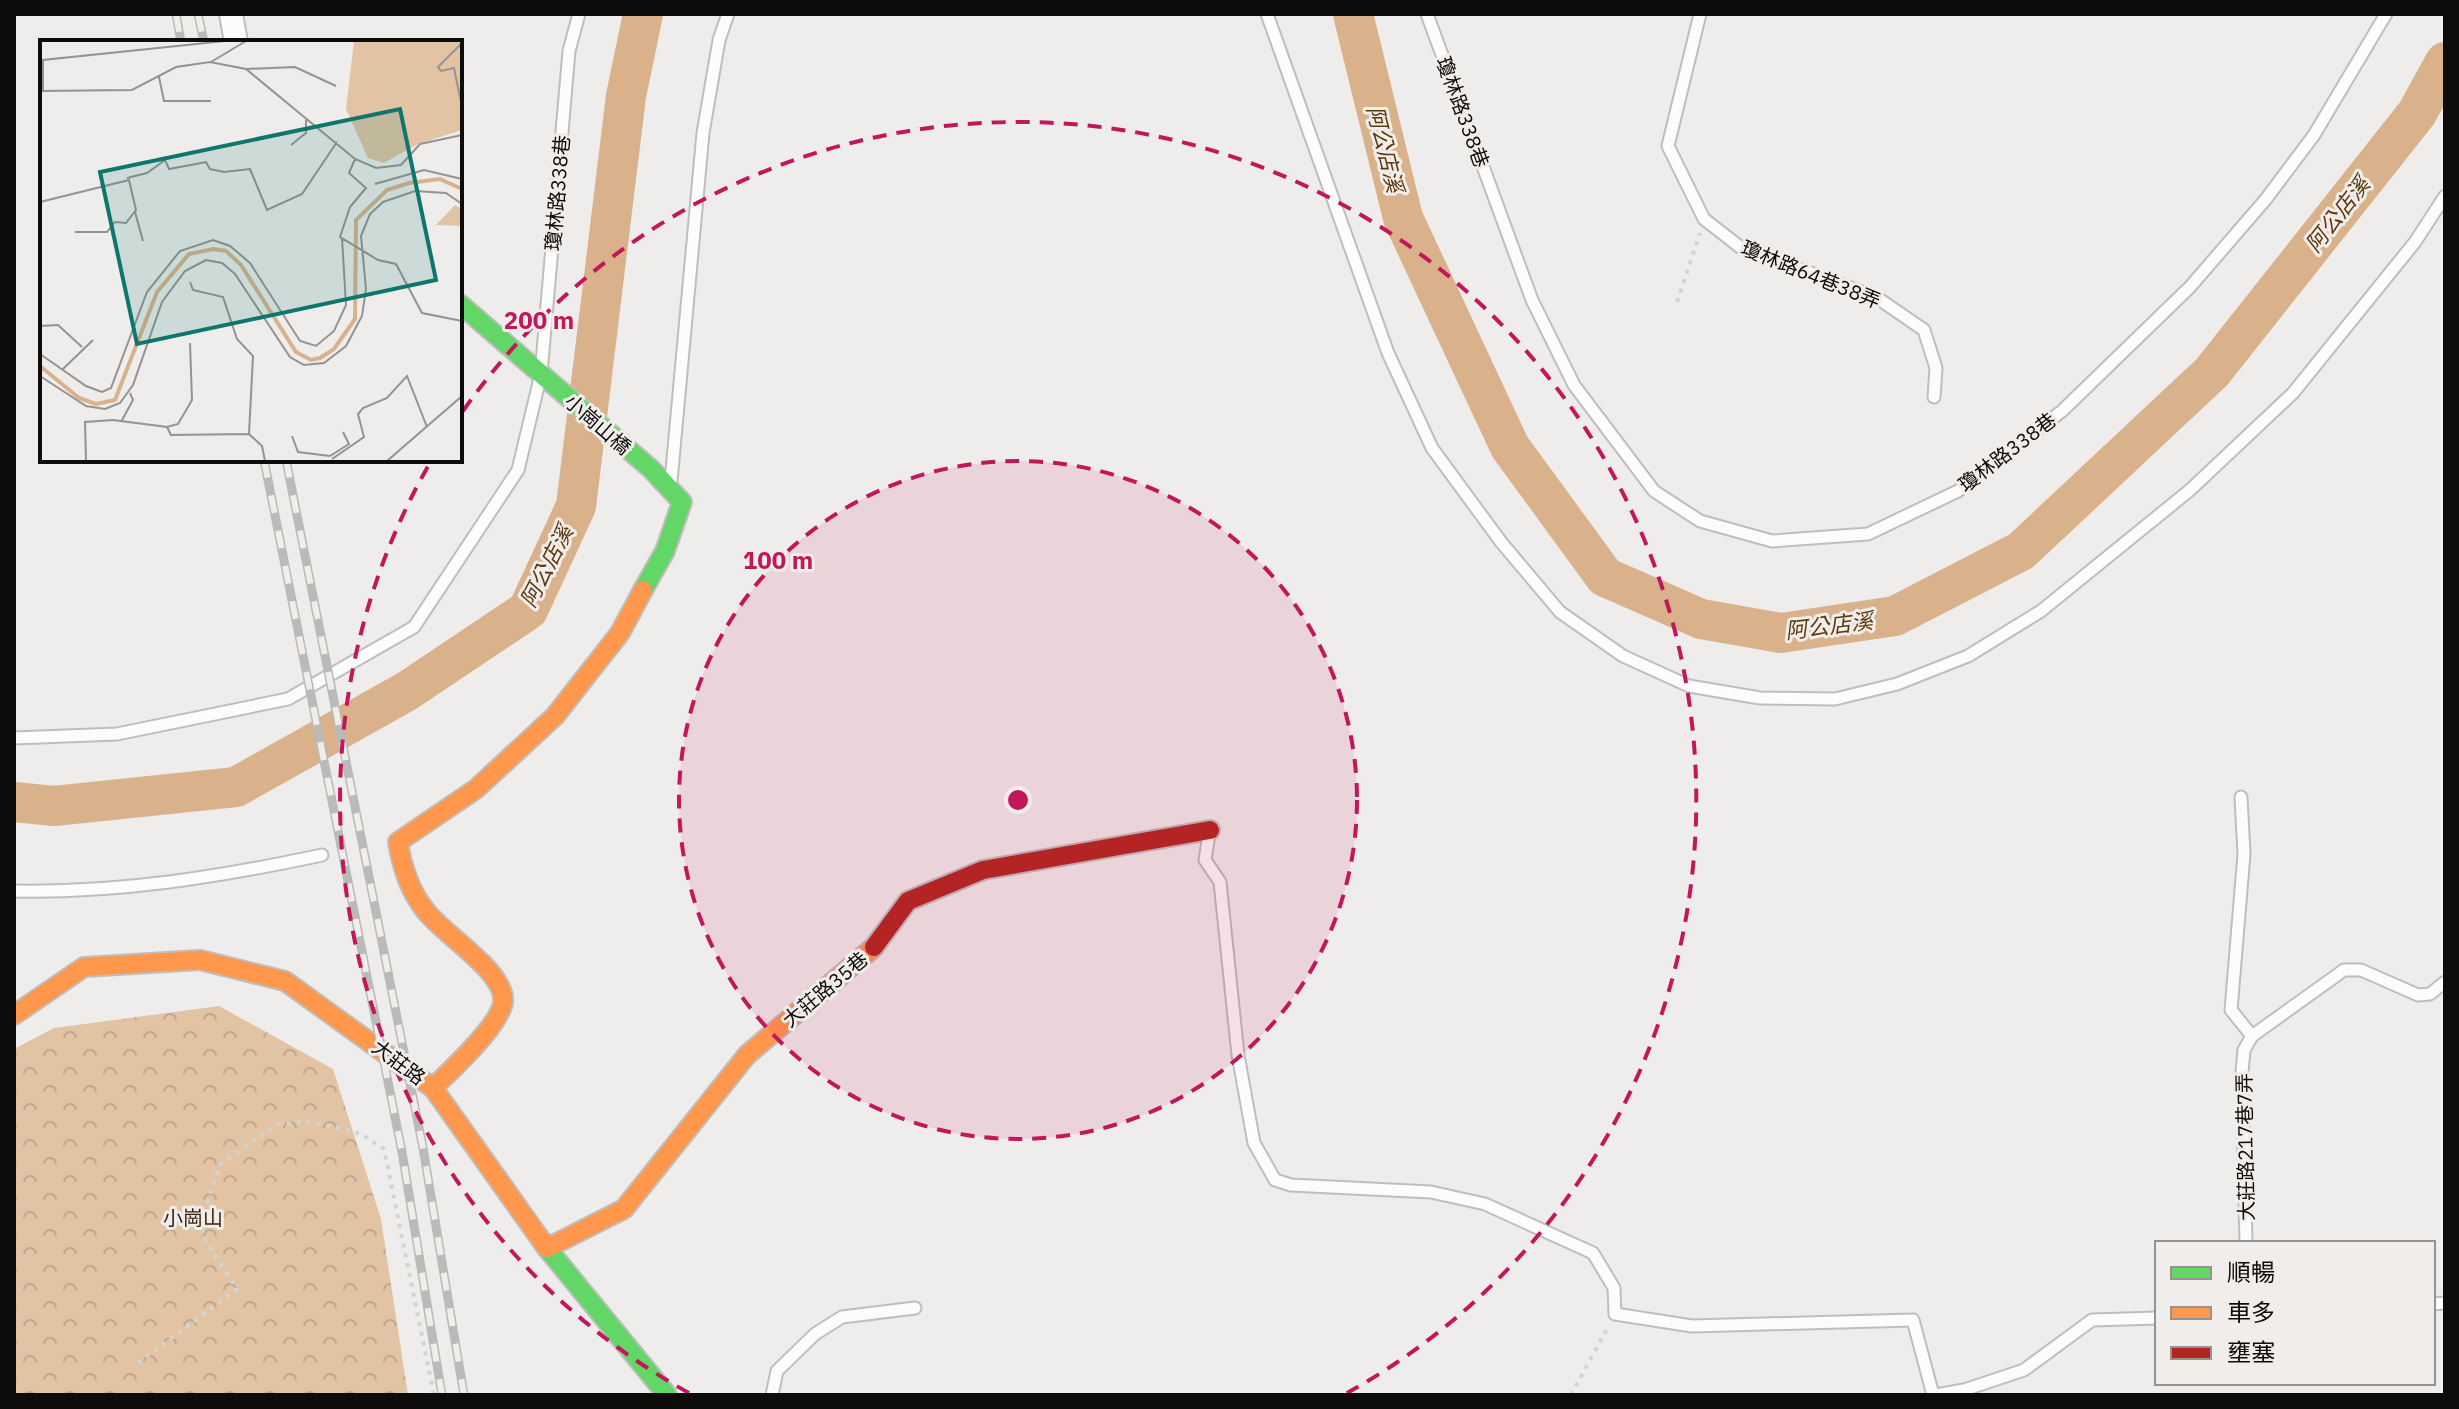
<svg xmlns="http://www.w3.org/2000/svg" width="2459" height="1409" viewBox="0 0 2459 1409" font-family="'IBM Plex Sans','Noto Sans TC',sans-serif">
	<style>
		.forest { fill: url(#forest-crowns) }
		.lines { fill: none; stroke-linecap: round; stroke-linejoin: round }
		.river { stroke: #d9b28c; stroke-width: 40 }
		.lane-casing { stroke: #bfbebc; stroke-width: 15 }
		.street-casing { stroke: #bfbebc; stroke-width: 26 }
		.fast-casing { stroke: #bfbebc; stroke-width: 22 }
		.slow-casing { stroke: #bfbebc; stroke-width: 22 }
		.jam-casing { stroke: #bfbebc; stroke-width: 22 }
		.path { stroke: #d3d3d2; stroke-width: 4; stroke-dasharray: 4 6; stroke-linecap: butt }
		.lane { stroke: #fdfcfc; stroke-width: 11 }
		.street { stroke: #fdfcfc; stroke-width: 22 }
		.fast { stroke: #63d668; stroke-width: 18 }
		.slow { stroke: #ff974d; stroke-width: 18 }
		.jam { stroke: #b3261e; stroke-width: 18 }
		.rail-casing { stroke: #babab9; stroke-width: 9 }
		.rail { stroke: #f0edea; stroke-width: 6; stroke-dasharray: 18; stroke-linecap: butt }
		.ring { fill: none; stroke: #c2185b; stroke-width: 4; stroke-dasharray: 14 10 }
		.labels { text-anchor: middle; dominant-baseline: central; stroke-width: 6; stroke-linejoin: round; paint-order: stroke }
		.street-label { font-size: 20px; fill: #0d0c0b; stroke: #f0edea }
		.park-label { font-size: 20px; fill: #3a230b; stroke: #f0edea }
		.water-label { font-size: 22px; font-style: italic; fill: #5c380e; stroke: #f0edea }
		.inset-river { fill: none; stroke: #d9b28c; stroke-width: 4 }
		.inset-road { fill: none; stroke: #959391; stroke-width: 2 }
		.view { fill: #0f766e; fill-opacity: 0.15; stroke: #0f766e; stroke-width: 4 }
		.inset-edge { fill: none; stroke: #0d0c0b; stroke-width: 4 }
		.centre { fill: #c2185b; stroke: #f0edea; stroke-width: 4 }
		.ring-label { font-size: 24px; text-anchor: middle; font-weight: bold; fill: #c2185b; stroke: #f0edea; stroke-width: 6; stroke-linejoin: round; paint-order: stroke }
	</style>
	<defs>
		<pattern id="forest-crowns" width="20" height="18" patternUnits="userSpaceOnUse" patternTransform="scale(2)"><rect width="20" height="18" fill="#e2c4a5"/><path d="M2 6a3 3 0 1 1 6 0M12 15a3 3 0 1 1 6 0" fill="none" stroke="#c1a78d"/></pattern>
	</defs>
	<rect width="100%" height="100%" fill="#efedeb"/>
	<path class="forest" d="M219,1006L333,1069L381,1219L408,1395H14V1049L54,1028Z"/>
	<g class="lines">
		<g class="river">
			<path d="M1353,14L1403,218L1510,447L1605,577L1701,619L1781,633L1895,616L2021,551L2212,372L2417,113L2445,62"/>
			<path d="M14,802L54,806L236,787L407,691L528,610L576,506L626,96L643,14"/>
		</g>
		<g class="lane-casing">
			<g id="lane">
				<path d="M1267,14L1388,353L1432,448L1501,542L1560,612L1623,656L1689,686L1760,698L1835,699L1897,684L1968,656L2041,611L2190,490L2293,393L2415,242L2445,196"/>
				<path d="M1427,14L1532,300L1574,385L1654,491L1700,521L1772,541L1868,534L1958,491L2062,411L2190,287L2266,199L2314,135L2386,14"/>
				<path d="M1700,14L1668,146L1704,219L1740,247L1876,297L1924,330L1936,368L1934,397"/>
				<path d="M671,481L703,133L719,40L728,14"/>
				<path d="M14,738L117,734L288,699L414,627L518,470L541,374L569,51L579,14"/>
				<path d="M2241,797L2244,854L2231,1010L2252,1036"/>
				<path d="M1209,834L1205,860L1220,882L1238,1055L1254,1143L1275,1180L1291,1185L1431,1192L1485,1204L1593,1253L1614,1288L1615,1314L1692,1326L1913,1320L1933,1395"/>
				<path d="M14,891C119,893 219,877 322,855"/>
				<path d="M2246,1243L2242,1072L2244,1050L2252,1036L2344,970H2361L2418,995L2430,994L2445,982"/>
				<path d="M2433,1304L2445,1303"/>
				<path d="M772,1395L777,1371L815,1334L842,1317L915,1308"/>
				<path d="M1936,1395L1964,1390L2024,1370L2092,1320L2157,1318"/>
			</g>
		</g>
		<g class="street-casing">
			<path id="street" d="M231,14L236,42"/>
		</g>
		<g class="fast-casing">
			<g id="fast">
				<path d="M460,304L651,469L682,502L665,551L643,590"/>
				<path d="M546,1247L667,1395"/>
			</g>
		</g>
		<g class="slow-casing">
			<g id="slow">
				<path d="M14,1015L84,967L200,960L285,981L433,1088L546,1247"/>
				<path d="M433,1088C450,1071 500,1026 503,1002C506,971 442,934 425,910C409,890 402,867 398,842L476,789L555,716L620,633L643,590"/>
				<path d="M547,1248L624,1209L747,1055L874,947"/>
			</g>
		</g>
		<g class="jam-casing">
			<path id="jam" d="M874,947L908,901L983,870L1210,830"/>
		</g>
		<g class="path">
			<path d="M1677,302L1700,233"/>
			<path d="M138,1363L237,1289L202,1235L209,1196L221,1164L276,1125L310,1121L361,1134L384,1149L434,1395"/>
			<path d="M1571,1395L1608,1327"/>
		</g>
		<use href="#lane" class="lane"/>
		<use href="#street" class="street"/>
		<use href="#fast" class="fast"/>
		<use href="#slow" class="slow"/>
		<use href="#jam" class="jam"/>
		<g class="rail-casing">
			<g id="rail">
				<path d="M176,14L181,42"/>
				<path d="M198,14L204,42"/>
				<path d="M264,460L402,1152L442,1395"/>
				<path d="M286,460L423,1148L464,1395"/>
			</g>
		</g>
		<use href="#rail" class="rail"/>
	</g>
	<circle cx="1018" cy="800" r="339" fill="#c2185b" fill-opacity=".12"/>
	<g class="ring">
		<circle cx="1018" cy="800" r="339"/>
		<path d="M689 1393A678 678 0 0 1 431 461M463 411A678 678 0 1 1 1347 1393"/>
	</g>
	<g class="labels">
		<g class="street-label">
			<text transform="translate(1463 112) rotate(70)">瓊林路338巷</text>
			<text transform="translate(557 193) rotate(-85)">瓊林路338巷</text>
			<text transform="translate(1811 274) rotate(22)">瓊林路64巷38弄</text>
			<text transform="translate(598 424) rotate(41)">小崗山橋</text>
			<text transform="translate(2007 452) rotate(-37)">瓊林路338巷</text>
			<text transform="translate(825 989) rotate(-40)">大莊路35巷</text>
			<text transform="translate(399 1062) rotate(37)">大莊路</text>
			<text transform="translate(2245 1147) rotate(-91)">大莊路217巷7弄</text>
		</g>
		<g class="park-label">
			<text x="193" y="1217">小崗山</text>
		</g>
		<g class="water-label">
			<text transform="translate(1386 149) rotate(76)">阿公店溪</text>
			<text transform="translate(2337 214) rotate(-52)">阿公店溪</text>
			<text transform="translate(546 566) rotate(-63)">阿公店溪</text>
			<text transform="translate(1829 625) rotate(-7)">阿公店溪</text>
		</g>
	</g>
	<g transform="translate(40 40)">
		<rect width="422" height="422" fill="#efedeb"/>
		<path d="M314,1H422V90L378,104L344,123L328,118L306,69ZM415,165L422,169V186L396,185Z" fill="#e2c4a5"/>
		<path class="inset-river" d="M0,326L39,358L56,364L75,360L117,252L149,214L173,209L186,211L201,225L256,312L271,320L280,318L294,309L315,279L316,180L347,150L369,143L400,139L422,149"/>
		<path class="inset-road" d="M422,3L398,27L401,31L414,28L422,67M171,22L206,1M206,29L255,27L296,46M119,37L124,61H171M0,51L92,50L136,27L170,22L206,29L315,119L336,128L361,125L380,104L422,95M3,51V20L185,1M251,105L266,93V78M315,119L309,133L326,148L310,167L300,197L338,220L356,224L382,273L422,281M87,138L107,133L125,120L129,129L166,122L170,129L184,132L210,129L227,170L262,154L297,102M335,144L384,130L422,139M0,162L89,140L96,170L86,183L75,182L67,192H35M95,172L103,201M150,242L153,250L183,257L197,299L213,316L209,394M0,286L18,285L42,307M0,314L46,346L62,352L71,348L107,252L140,211L173,200L190,206L210,223L260,301L276,306L294,291L306,265L302,198M23,329L53,300M0,336L46,366L65,369L80,363L93,345L122,262L145,231L166,220L182,223L195,234L250,317L264,325L284,323L306,306L322,276L326,249L321,196L330,174L343,162L375,151L406,153L422,164M81,382L93,360L90,353M127,387L138,384L152,360L150,303M252,396L258,412L290,416M290,416L309,404L303,392M292,419L324,397L318,374L323,368L347,358L367,336L387,387M46,421L45,382L73,380L127,387L131,395L209,394L222,406L225,421M347,421L422,356"/>
		<path class="view" d="M360,69L396,240L97,304L60,132Z"/>
		<rect width="422" height="422" class="inset-edge"/>
	</g>
	<circle cx="1018" cy="800" r="12" class="centre"/>
	<g class="ring-label">
		<text x="539" y="329">200 m</text>
		<text x="778" y="569">100 m</text>
	</g>
	<rect width="2459" height="1409" fill="none" stroke="#0d0c0b" stroke-width="32"/>
	<rect x="2155" y="1241" width="280" height="144" fill="#f0edea" stroke="#959391" stroke-width="2"/>
	<rect x="2171" y="1267" width="40" height="12" fill="#63d668" stroke="#959391" stroke-width="2"/>
	<text x="2227" y="1281" font-size="24" fill="#0d0c0b">順暢</text>
	<rect x="2171" y="1307" width="40" height="12" fill="#ff974d" stroke="#959391" stroke-width="2"/>
	<text x="2227" y="1321" font-size="24" fill="#0d0c0b">車多</text>
	<rect x="2171" y="1347" width="40" height="12" fill="#b3261e" stroke="#959391" stroke-width="2"/>
	<text x="2227" y="1361" font-size="24" fill="#0d0c0b">壅塞</text>
</svg>
